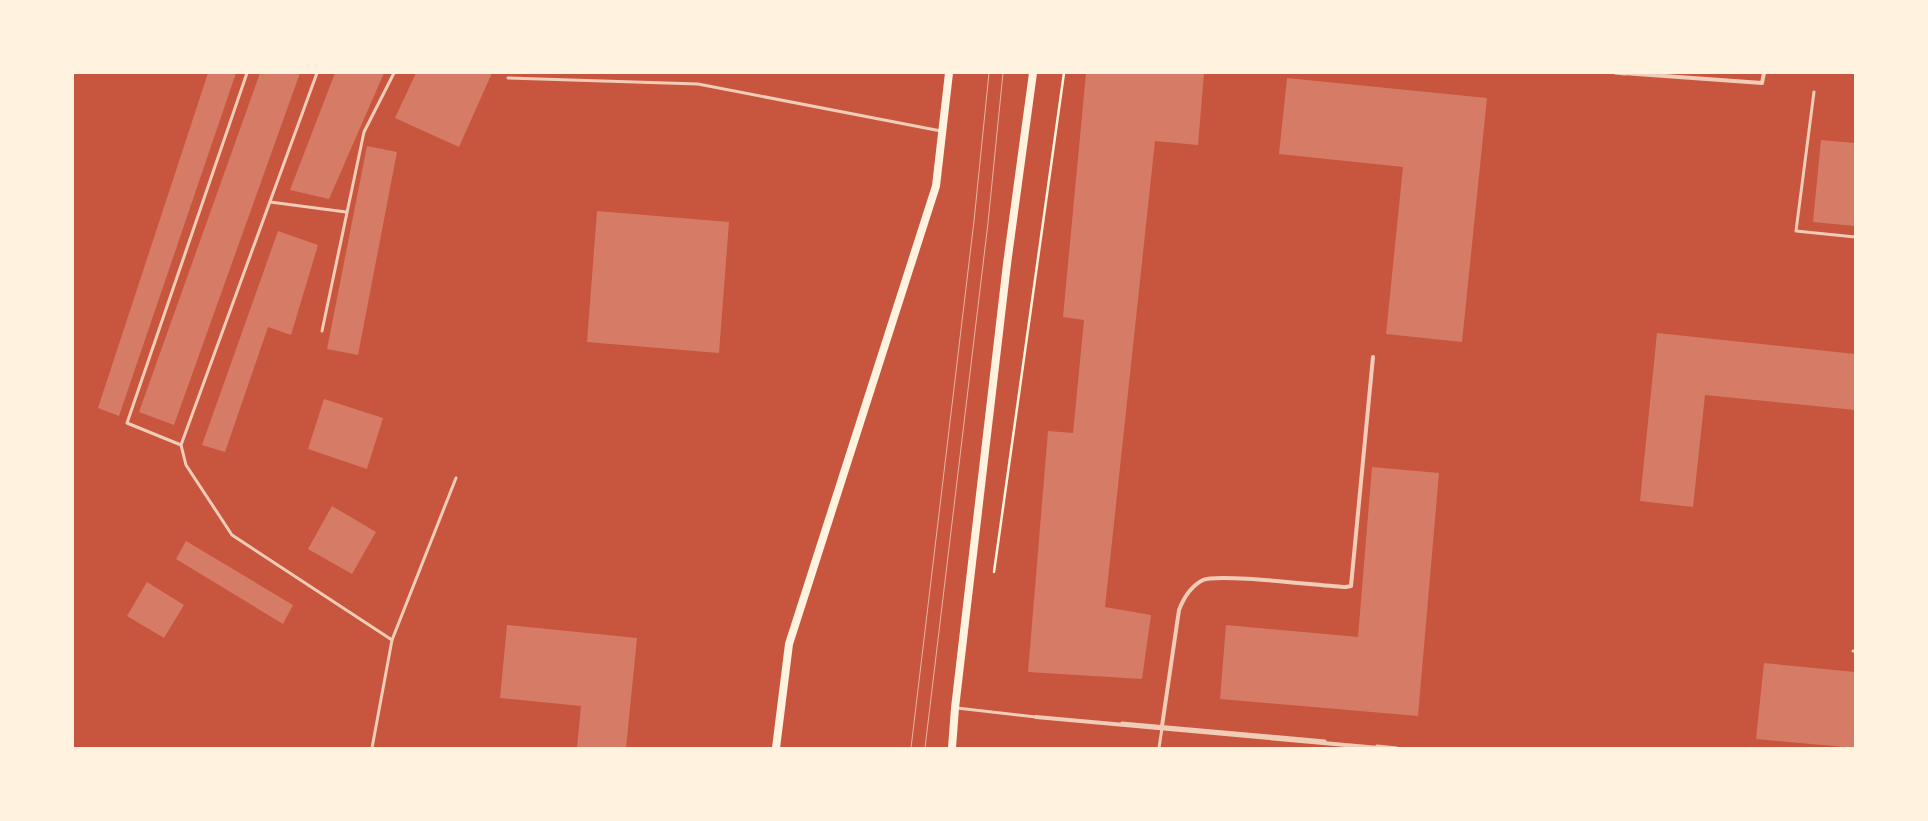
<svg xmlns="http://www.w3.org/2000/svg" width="1928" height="821" viewBox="0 0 1928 821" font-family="Roboto,sans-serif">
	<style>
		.building { fill: #d67c66 }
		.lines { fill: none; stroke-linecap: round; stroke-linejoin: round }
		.path { stroke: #fff3e0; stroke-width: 2.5 }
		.service { stroke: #f1ccb7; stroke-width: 3 }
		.minor { stroke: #f1ccb7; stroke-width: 4 }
		.secondary { stroke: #fff3e0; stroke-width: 8 }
		.tram { stroke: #e9b49f; stroke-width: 1 }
	</style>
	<rect width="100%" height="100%" fill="#c8553d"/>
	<g class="building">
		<path d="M208,73H236L119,416L98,408Z"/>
		<path d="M260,73H300L174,425L139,412Z"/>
		<path d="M335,73H384L329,199L290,190Z"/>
		<path d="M416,73H492L459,147L395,118Z"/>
		<path d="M1086,73H1204L1198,145L1155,141L1105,607L1151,615L1142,679L1028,672L1048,431L1073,433L1084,320L1063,317Z"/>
		<path d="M1287,78L1487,98L1462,342L1386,334L1403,167L1279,154Z"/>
		<path d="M1821,140L1855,143V226L1813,222Z"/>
		<path d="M367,146L397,152L358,355L327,349Z"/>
		<path d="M597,211L729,222L719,353L587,342Z"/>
		<path d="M278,231L318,245L291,335L268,327L225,452L202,445Z"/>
		<path d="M1657,333L1855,354V410L1705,395L1693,507L1640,501Z"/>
		<path d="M324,399L383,418L367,469L308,449Z"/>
		<path d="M1372,467L1439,473L1418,716L1220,699L1226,625L1358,637Z"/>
		<path d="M332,506L376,532L352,574L308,549Z"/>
		<path d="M186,541L293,605L283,624L176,559Z"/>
		<path d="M147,582L184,605L164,638L127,616Z"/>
		<path d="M507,625L637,638L626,748H577L581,706L500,698Z"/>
		<path d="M1764,663L1855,672V748L1756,739Z"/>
	</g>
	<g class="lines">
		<path class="path" d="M994,572L1064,73"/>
		<g class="service">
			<path d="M317,73L181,445L186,465L232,535L392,640L372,748"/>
			<path d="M1615,73L1625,74"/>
			<path d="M508,78L698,84L941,131"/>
			<path d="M1814,92L1796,231L1855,237"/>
			<path d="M270,202L346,212"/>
			<path d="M322,331L364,132L394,73"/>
			<path d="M181,445L127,423L247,73"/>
			<path d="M392,640L456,478"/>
			<path d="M1853,651H1855"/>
			<path d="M957,708L1036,717"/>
			<path d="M1122,723L1325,741"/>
			<path d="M1377,746L1397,748"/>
			<path d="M1159,748L1162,728"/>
		</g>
		<g class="minor">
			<path d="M1623,73L1762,83L1764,73"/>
			<path d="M1036,717L1379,748"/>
			<path d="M1162,726L1179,610C1184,597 1191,586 1203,580C1218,573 1323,586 1346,587L1351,586L1373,357"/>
		</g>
		<g class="secondary">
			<path d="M776,748L789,644L936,186L949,73"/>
			<path d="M952,748L955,708L1007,264L1033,73"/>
		</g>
		<g class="tram">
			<path d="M911,748L974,221L989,73"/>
			<path d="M925,748L988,223L1003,73"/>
		</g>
	</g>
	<rect width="1928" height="821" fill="none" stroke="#fff3e0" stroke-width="148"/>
</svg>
